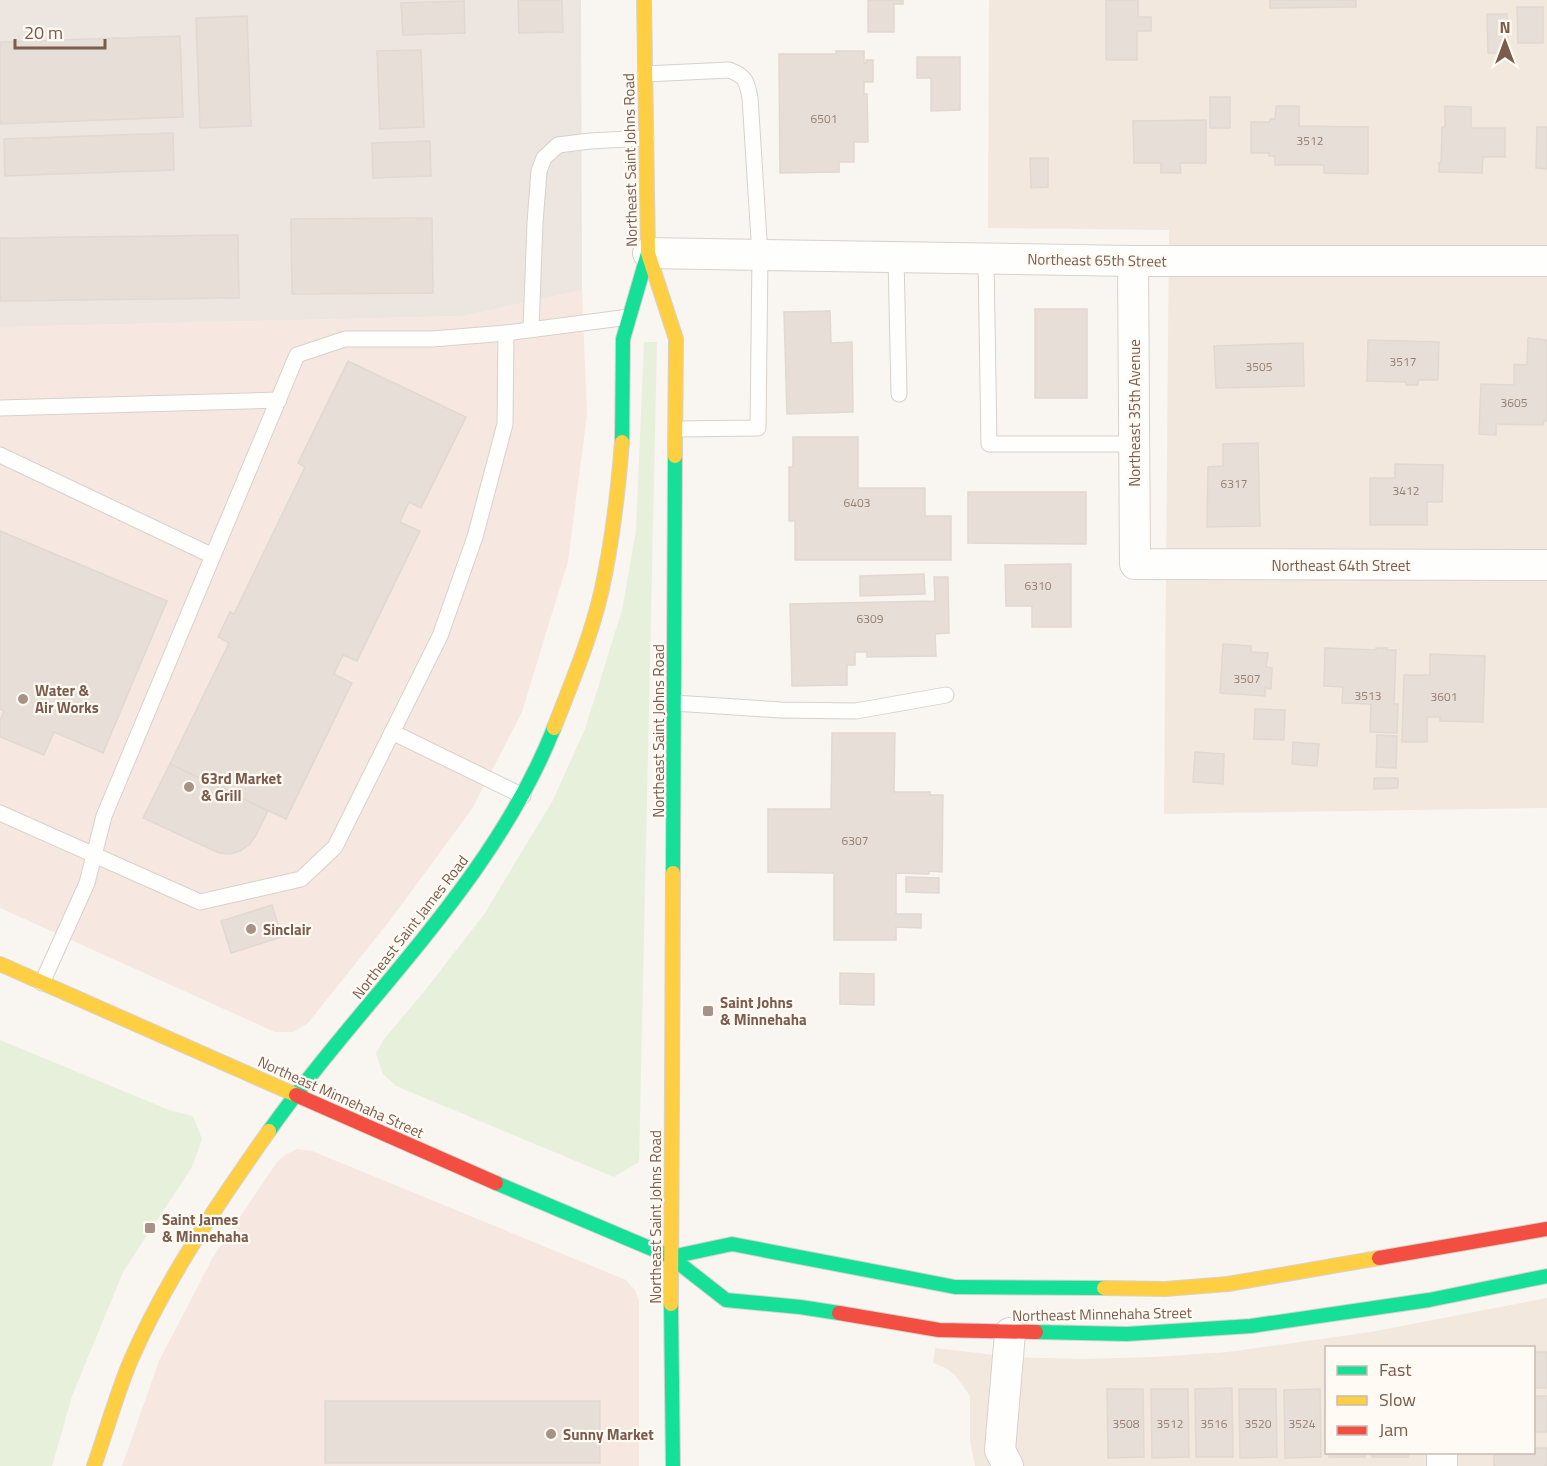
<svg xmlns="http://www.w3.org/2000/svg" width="1547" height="1466" viewBox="0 0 1547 1466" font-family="'Titillium Web',sans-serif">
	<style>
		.residential { fill: #f2e8de; fill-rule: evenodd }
		.commercial { fill: #f6e8e1 }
		.industrial { fill: #ede5e0 }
		.green { fill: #e7f0db }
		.building { fill: #e6ded7; stroke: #e2d8d2; stroke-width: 1.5 }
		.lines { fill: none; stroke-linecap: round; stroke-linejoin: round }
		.lane-casing { stroke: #d7d1cb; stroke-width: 17 }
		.street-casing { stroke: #d7d1cb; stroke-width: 32 }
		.fast-casing { stroke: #d9d2cb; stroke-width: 16 }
		.slow-casing { stroke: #d9d2cb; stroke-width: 16 }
		.jam-casing { stroke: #d9d2cb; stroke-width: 16 }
		.lane { stroke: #fefefd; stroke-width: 15 }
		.street { stroke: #fefefd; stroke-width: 30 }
		.fast { stroke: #16e098; stroke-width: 14 }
		.slow { stroke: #ffcf43; stroke-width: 14 }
		.jam { stroke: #f24e42; stroke-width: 14 }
		.poi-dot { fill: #a69286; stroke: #fffaf3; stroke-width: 2 }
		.labels { text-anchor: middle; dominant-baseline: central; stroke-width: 4.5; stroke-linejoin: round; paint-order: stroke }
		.number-label { font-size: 12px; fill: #977e72 }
		.street-label { font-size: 15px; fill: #7a5c4d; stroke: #fffaf3 }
		.poi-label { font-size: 15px; font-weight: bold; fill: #7a5c4d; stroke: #fffaf3; text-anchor: start }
	</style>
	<rect width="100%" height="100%" fill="#f9f5f0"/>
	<g class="residential">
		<path d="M989,0H1547V808L1164,814L1169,230L988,228Z"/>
		<path d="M1547,1298V1466H975L970,1441V1396L955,1375L946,1368L933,1363L935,1348L1011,1357L1081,1359L1155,1357L1228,1352L1371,1332ZM1326,1348H1534V1452H1326Z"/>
	</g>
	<g class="commercial">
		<path d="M582,290L587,415L568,561L522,712L472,809L391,919L308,1023L293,1032H275L0,908V327L463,316Z"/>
		<path d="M297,1149L312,1151L626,1280L635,1290L639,1301V1466H122L159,1361L213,1257L277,1162L286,1154Z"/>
	</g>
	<path class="industrial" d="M0,0H581L582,290L463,316L0,327Z"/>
	<g class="green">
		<path d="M644,342H657L639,1162L614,1177L396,1086L383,1074L376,1054L384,1039L423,993L485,913L553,800L585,729L622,610L636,531Z"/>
		<path d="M0,1040L169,1110L193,1116L202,1139L192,1167L123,1272L72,1396L52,1466H0Z"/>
	</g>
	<g class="building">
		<path d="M518,0H562L563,32L519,33Z"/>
		<path d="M868,0H903V4H894V32H868Z"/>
		<path d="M1106,0H1138V17H1151V31H1137V60H1106Z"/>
		<path d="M1270,0H1356V7L1270,8Z"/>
		<path d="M464,1L465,33L403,35L401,3Z"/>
		<path d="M1517,7H1543V43H1518Z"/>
		<path d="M1487,14H1507L1508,53H1488Z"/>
		<path d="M247,16L251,126L200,128L196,18Z"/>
		<path d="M180,36L183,117L0,124V42Z"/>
		<path d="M421,50L424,127L380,129L377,51Z"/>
		<path d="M836,51H864V63H866V60H873V82H864V94H867L868,142H854V162H839V172L780,173L779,54H836Z"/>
		<path d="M917,57H960V110L931,111V78H917Z"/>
		<rect x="1210" y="97" width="20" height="31"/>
		<path d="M1276,106H1299V126L1368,127V174L1324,173V165H1275V156H1269V153H1251V122H1270V119H1275Z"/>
		<path d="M1445,106L1471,107V128H1505V157H1483L1482,173L1439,172V163H1441L1442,127H1445Z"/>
		<path d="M1206,120V163H1180L1181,173H1161V163H1134L1133,121Z"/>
		<path d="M1537,127H1547V169L1536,168Z"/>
		<path d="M173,133L174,170L5,176L4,139Z"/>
		<path d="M430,141L431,176L373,178L372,143Z"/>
		<path d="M1030,158H1048V187L1031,188Z"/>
		<path d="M432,218L433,293L292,294L291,219Z"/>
		<path d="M238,235L239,298L0,301V238Z"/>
		<rect x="1035" y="309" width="52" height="89"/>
		<path d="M830,311L831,343L852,342L853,412L787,414L784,312Z"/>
		<path d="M1528,338L1547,340V421H1544L1543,425L1496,424V435L1479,434L1481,384L1514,385V364L1527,365Z"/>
		<path d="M1368,340L1439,342L1438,380H1418V385H1406V382L1367,381Z"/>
		<path d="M1303,343L1304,386L1216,388L1214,346Z"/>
		<path d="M348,361L466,417L421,508L409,502L400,522L420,531L357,661L343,655L334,674L352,683L286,819L170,764L229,643L218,637L230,612L234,614L305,467L298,463Z"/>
		<path d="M793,437H858V488H925V516H951V560H795V521H789V467H793Z"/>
		<path d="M1258,443L1260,526L1207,527L1208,467L1223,466V444Z"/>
		<path d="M1395,464L1443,465L1442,502H1427V525H1370V478H1395Z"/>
		<path d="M968,492H1086V544L968,543Z"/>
		<path d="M0,531L167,601L103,753L54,732L44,755L0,737V720L4,711L0,709Z"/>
		<path d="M1071,564V627H1032V606H1006L1005,565Z"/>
		<path d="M924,574L925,594L860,596V576Z"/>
		<path d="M934,577H948L949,633L935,634L936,656L867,657V652H855V665H847V685L792,686L790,604L935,601Z"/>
		<path d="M1223,644L1251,646V652L1268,653L1266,667L1272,668L1271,689L1265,688V696L1220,693Z"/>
		<path d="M1325,648L1376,650V648H1387V650H1396L1394,704H1398L1397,733L1370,732L1371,704L1342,703L1343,687L1324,686Z"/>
		<path d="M1430,654L1485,656L1483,722L1440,721V717H1427V742H1402L1404,675H1430Z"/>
		<path d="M1255,709L1285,710L1284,740L1254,739Z"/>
		<path d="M832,733H895L894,792H930V795H943L942,872L929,871V874L896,873V914H921V928L896,927V940H834V873L768,872V809H831Z"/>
		<path d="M1377,735L1397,736L1396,768L1376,767Z"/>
		<path d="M1293,742L1319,744L1317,766L1292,764Z"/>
		<path d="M1195,752L1224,754L1223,784L1193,782Z"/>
		<path d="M170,764L268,811L255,837L249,845L240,851L230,854L219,853L143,818Z"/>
		<path d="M1374,778H1398V788L1374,789Z"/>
		<path d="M906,877L939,878V893L906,892Z"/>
		<path d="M272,905L282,937L231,953L221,921Z"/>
		<path d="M840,973L874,974V1005L840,1004Z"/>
		<rect x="1534" y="1352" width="13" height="36"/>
		<path d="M1232,1388L1233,1457H1196L1195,1389Z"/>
		<path d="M1107,1389H1143L1144,1457L1108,1458Z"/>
		<path d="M1151,1389H1188L1189,1457L1152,1458Z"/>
		<path d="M1239,1389H1276L1277,1457L1240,1458Z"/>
		<path d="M1320,1389L1321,1457L1285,1458L1284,1390Z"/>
		<rect x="1534" y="1396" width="13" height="36"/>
		<rect x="325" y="1401" width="275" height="62"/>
		<path d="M1534,1448H1547V1466H1494V1452H1534Z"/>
		<rect x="1329" y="1452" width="36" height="5"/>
		<rect x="1372" y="1452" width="36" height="5"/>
	</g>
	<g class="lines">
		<g class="lane-casing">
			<g id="lane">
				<path d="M645,74L729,70C746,76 747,82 750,98L760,255L758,428L676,429"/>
				<path d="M896,257L899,394"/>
				<path d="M986,259L989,444H1134"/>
				<path d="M531,329L535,223L539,171L544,158L558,145L590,141L646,138"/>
				<path d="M0,408L279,400"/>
				<path d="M0,455L213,556"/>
				<path d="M674,703L781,710L856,711L946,695"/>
				<path d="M392,732L523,796"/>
				<path d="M0,813L200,902L301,879L335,847L440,636L475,537L505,424L506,333"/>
				<path d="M42,983L87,883L104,816L297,355L345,339H432L506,333L629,317"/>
			</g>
		</g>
		<g class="street-casing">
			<g id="street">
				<path d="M648,253L1133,261H1547"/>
				<path d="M1133,261L1135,564L1547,565"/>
				<path d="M1442,1452V1466"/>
				<path d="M1008,1466L1000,1450L1010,1333"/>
			</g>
		</g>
		<g class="fast-casing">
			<g id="fast">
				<path d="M622,442L623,339L648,253"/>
				<path d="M673,873L675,456"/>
				<path d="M269,1131C364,997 492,884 554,728"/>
				<path d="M496,1183L671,1257L726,1300L800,1307L839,1313"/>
				<path d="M671,1257L732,1244L955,1287L1104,1288"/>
				<path d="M671,1304L673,1466"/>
				<path d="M1036,1332L1127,1334L1251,1326L1429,1300L1547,1276"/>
			</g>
		</g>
		<g class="slow-casing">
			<g id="slow">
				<path d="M644,0L648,253L676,339L675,456"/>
				<path d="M554,728C571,684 590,640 601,593C612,545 618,492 622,442"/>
				<path d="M0,964L296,1095"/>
				<path d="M1104,1288L1165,1289L1228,1284L1379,1258"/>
				<path d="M671,1304L673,873"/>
				<path d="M94,1466C106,1432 116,1396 130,1362C166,1279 217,1205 269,1131"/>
			</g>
		</g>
		<g class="jam-casing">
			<g id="jam">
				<path d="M296,1095L496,1183"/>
				<path d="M1379,1258L1547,1229"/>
				<path d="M839,1313L939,1330L1036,1332"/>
			</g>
		</g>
		<use href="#lane" class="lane"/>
		<use href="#street" class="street"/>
		<use href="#fast" class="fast"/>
		<use href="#slow" class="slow"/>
		<use href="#jam" class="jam"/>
	</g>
	<g class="poi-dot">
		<circle cx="23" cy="699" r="6"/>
		<circle cx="189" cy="787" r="6"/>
		<circle cx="251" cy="929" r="6"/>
		<rect x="702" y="1005" width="12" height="12" rx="3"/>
		<rect x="144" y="1222" width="12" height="12" rx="3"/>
		<circle cx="551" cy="1434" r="6"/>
	</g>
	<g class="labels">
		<g class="number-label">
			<text x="824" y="118">6501</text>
			<text x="1310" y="140">3512</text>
			<text x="1403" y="361">3517</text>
			<text x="1259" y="366">3505</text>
			<text x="1514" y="402">3605</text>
			<text x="1234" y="483">6317</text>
			<text x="1406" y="490">3412</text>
			<text x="857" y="502">6403</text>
			<text x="1038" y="585">6310</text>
			<text x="870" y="618">6309</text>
			<text x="1247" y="678">3507</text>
			<text x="1368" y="695">3513</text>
			<text x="1444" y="696">3601</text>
			<text x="855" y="840">6307</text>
			<text x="1126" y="1423">3508</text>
			<text x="1170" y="1423">3512</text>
			<text x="1214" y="1423">3516</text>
			<text x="1258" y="1423">3520</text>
			<text x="1302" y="1423">3524</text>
		</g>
		<g class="street-label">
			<text transform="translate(630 160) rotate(-91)">Northeast Saint Johns Road</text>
			<text transform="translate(1097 260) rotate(1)">Northeast 65th Street</text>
			<text transform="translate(1134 413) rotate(-90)">Northeast 35th Avenue</text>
			<text x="1341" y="565">Northeast 64th Street</text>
			<text transform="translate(658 731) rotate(-90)">Northeast Saint Johns Road</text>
			<text transform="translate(410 927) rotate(-52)">Northeast Saint James Road</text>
			<text transform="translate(341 1097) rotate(24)">Northeast Minnehaha Street</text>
			<text transform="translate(655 1217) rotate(-90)">Northeast Saint Johns Road</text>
			<text transform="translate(1102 1314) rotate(-1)">Northeast Minnehaha Street</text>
		</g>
		<g class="poi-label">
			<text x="35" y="690">Water &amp;<tspan x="35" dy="17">Air Works</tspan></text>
			<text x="201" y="778">63rd Market<tspan x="201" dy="17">&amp; Grill</tspan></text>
			<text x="263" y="929">Sinclair</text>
			<text x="720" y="1002">Saint Johns<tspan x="720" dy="17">&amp; Minnehaha</tspan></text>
			<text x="162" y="1219">Saint James<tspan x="162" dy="17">&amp; Minnehaha</tspan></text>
			<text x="563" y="1434">Sunny Market</text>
		</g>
	</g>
	<rect x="1325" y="1346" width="210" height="108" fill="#fffaf3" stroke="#cabbb1" stroke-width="1.5"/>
	<rect x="1337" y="1366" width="30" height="9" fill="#16e098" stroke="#cabbb1" stroke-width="1.5"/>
	<text x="1379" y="1376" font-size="18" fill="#7a5c4d">Fast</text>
	<rect x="1337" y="1396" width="30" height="9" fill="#ffcf43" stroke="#cabbb1" stroke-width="1.5"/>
	<text x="1379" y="1406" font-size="18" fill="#7a5c4d">Slow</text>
	<rect x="1337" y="1426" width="30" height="9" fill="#f24e42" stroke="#cabbb1" stroke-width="1.5"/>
	<text x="1379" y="1436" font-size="18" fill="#7a5c4d">Jam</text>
	<g transform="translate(1505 42)" stroke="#fffaf3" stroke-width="4.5" paint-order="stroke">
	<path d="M0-4.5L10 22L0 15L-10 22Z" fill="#7a5c4d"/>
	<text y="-9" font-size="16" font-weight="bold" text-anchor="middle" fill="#7a5c4d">N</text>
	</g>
	<path d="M15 39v9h90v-9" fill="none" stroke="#7a5c4d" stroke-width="3"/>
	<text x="24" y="39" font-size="18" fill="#7a5c4d" stroke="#fffaf3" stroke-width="4.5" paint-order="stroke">20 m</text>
</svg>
